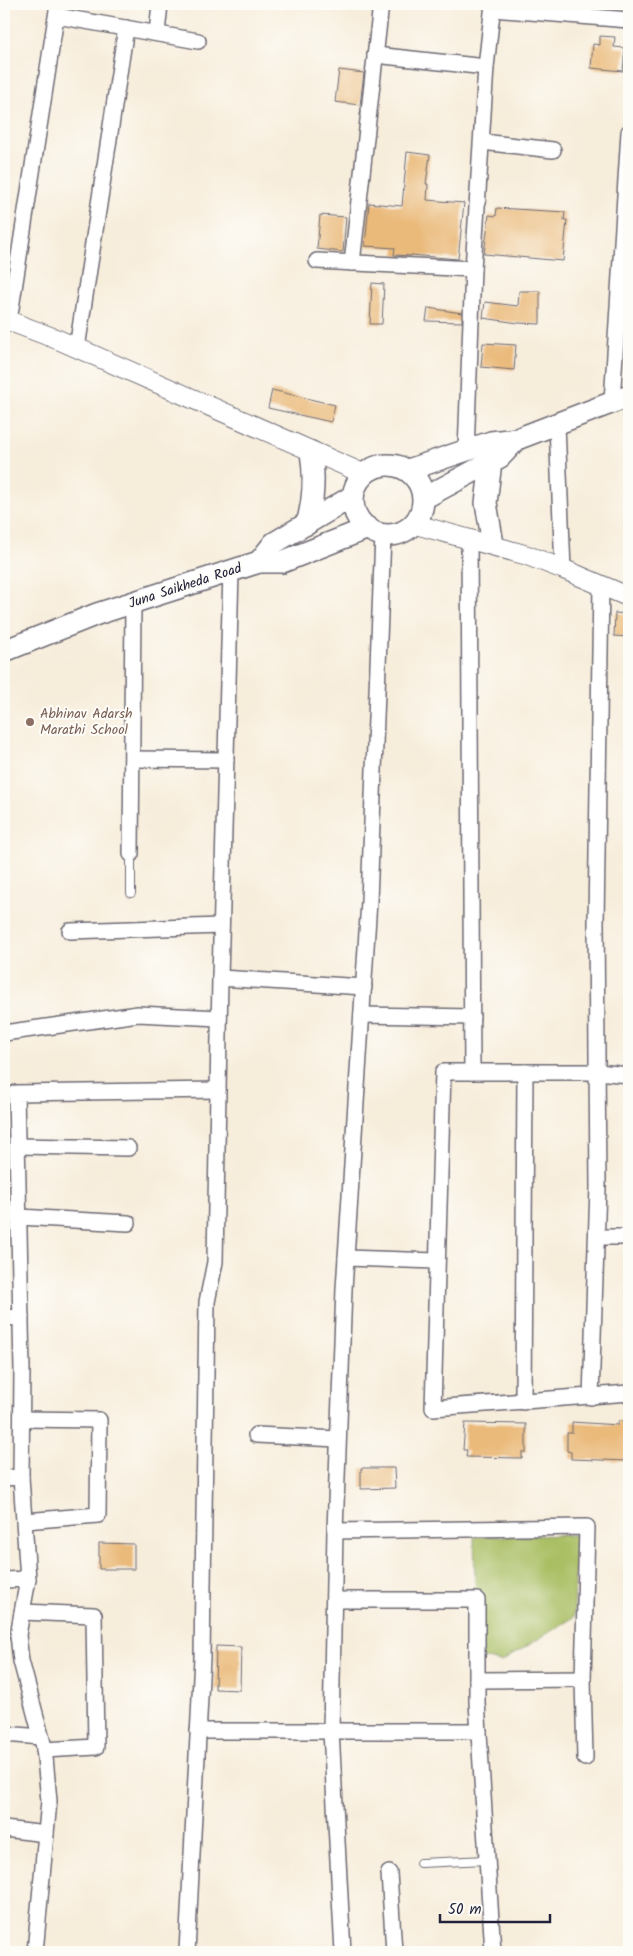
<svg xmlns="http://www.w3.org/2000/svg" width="633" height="1956" viewBox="0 0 633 1956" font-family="Kalam,sans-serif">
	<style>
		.green { fill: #a9be62; stroke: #66704e }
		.building { fill: #eaba7a }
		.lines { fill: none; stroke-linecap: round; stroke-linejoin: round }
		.service-casing { stroke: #6d6973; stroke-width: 10 }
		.minor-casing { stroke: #6d6973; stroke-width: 18 }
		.tertiary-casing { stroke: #6d6973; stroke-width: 21 }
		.secondary-casing { stroke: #6d6973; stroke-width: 24 }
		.service { stroke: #fff; stroke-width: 8 }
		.minor { stroke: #fff; stroke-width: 15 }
		.tertiary { stroke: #fff; stroke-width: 19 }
		.secondary { stroke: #fff; stroke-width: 21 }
		.education-dot { fill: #8d6e63; stroke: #fdfcf7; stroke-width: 2 }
		.labels { text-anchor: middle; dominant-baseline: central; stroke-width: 4; stroke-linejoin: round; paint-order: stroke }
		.street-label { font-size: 14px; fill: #22223b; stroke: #fdfcf7 }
		.education-label { font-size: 14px; fill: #785e54; stroke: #fdfcf7; text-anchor: start }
	</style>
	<rect width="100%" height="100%" fill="#fdfcf7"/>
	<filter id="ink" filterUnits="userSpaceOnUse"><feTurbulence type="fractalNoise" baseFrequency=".02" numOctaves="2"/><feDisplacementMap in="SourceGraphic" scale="10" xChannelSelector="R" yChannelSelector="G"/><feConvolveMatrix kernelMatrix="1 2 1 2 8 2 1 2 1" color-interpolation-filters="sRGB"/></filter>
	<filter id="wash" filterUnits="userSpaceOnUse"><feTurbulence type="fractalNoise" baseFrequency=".0096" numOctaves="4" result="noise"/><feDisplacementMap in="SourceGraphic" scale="20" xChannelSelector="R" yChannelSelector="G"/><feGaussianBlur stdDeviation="1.12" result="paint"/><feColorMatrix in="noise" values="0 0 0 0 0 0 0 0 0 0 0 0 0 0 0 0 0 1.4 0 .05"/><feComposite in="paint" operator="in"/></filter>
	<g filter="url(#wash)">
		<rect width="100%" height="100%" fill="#f7eddb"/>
		<path class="green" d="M576,1535L574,1617L501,1662L477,1657L474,1537Z"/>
		<g id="blocks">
			<g class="building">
				<path d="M600,36L615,37L614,47L625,48L623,71L591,68L593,44L600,45Z"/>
				<path d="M339,70L364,73L360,105L335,102Z"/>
				<path d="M407,152L430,155L426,184H428L427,200L464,203L458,259L411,255V256L394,255L395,248L365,246L369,203L402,206Z"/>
				<path d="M497,208L565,212L564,220H567L563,261L484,254L489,215L496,216Z"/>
				<path d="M320,215L346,217L343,252L317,249Z"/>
				<path d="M372,283L384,284L382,324H370Z"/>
				<path d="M519,291H540V324L518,323L483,318L485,302L518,306Z"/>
				<path d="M428,308L462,313V322L426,321Z"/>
				<path d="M483,343L516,345L514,370L481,367Z"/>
				<path d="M272,390L335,405L331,422L268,408Z"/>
				<path d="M615,613L629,614V637L614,636Z"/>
				<path d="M618,1421L629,1422V1461L571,1459V1452L567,1451V1433H572V1422L618,1425Z"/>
				<path d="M465,1423L526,1424V1452H522V1458L466,1457L467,1450H463Z"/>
				<path d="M361,1468H394L395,1488L361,1489Z"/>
				<path d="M99,1543L134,1544V1569H99Z"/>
				<path d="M216,1646L241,1647L240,1690L215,1689Z"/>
			</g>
		</g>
	</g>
	<g filter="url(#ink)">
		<use href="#blocks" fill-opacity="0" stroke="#6d6973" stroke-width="1"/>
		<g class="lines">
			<g class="service-casing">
				<g id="service">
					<path d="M131,893V854"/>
					<path d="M420,1863L487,1860"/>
				</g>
			</g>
			<g class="minor-casing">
				<g id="minor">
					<path d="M493,9L629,20"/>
					<path d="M57,16L198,41"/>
					<path d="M157,33L160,4"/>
					<path d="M375,55L486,67"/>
					<path d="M482,142L553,150"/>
					<path d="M317,261L473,269"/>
					<path d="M352,263L381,4"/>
					<path d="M9,321L58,4"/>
					<path d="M77,348L126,28"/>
					<path d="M612,402L629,132"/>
					<path d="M557,425L563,569"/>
					<path d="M466,451L473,269L486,67L493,4"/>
					<path d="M469,538L472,1072"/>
					<path d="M133,759L226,760"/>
					<path d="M131,854L133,602"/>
					<path d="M70,931L221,926"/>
					<path d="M220,978L231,571"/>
					<path d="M362,1015L472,1017"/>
					<path d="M4,1033L138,1014L219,1018"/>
					<path d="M629,1075L597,1072H443L433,1408L629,1393"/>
					<path d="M17,1146L128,1148"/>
					<path d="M19,1217L128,1223"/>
					<path d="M597,1237H629"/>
					<path d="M346,1258L437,1261"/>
					<path d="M4,1318L21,1317"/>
					<path d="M591,1397L598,1187L596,922L601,585"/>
					<path d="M523,1402L525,1072"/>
					<path d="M22,1419L99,1420L98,1515L25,1521"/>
					<path d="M256,1435L338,1439"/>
					<path d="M4,1478L21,1477"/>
					<path d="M335,1531L587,1527L583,1679L585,1758"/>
					<path d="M4,1580L28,1579"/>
					<path d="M334,1600H477V1702L493,1952"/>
					<path d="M22,1612L94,1615L96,1747L44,1750"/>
					<path d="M477,1680L583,1679"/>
					<path d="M198,1731H479"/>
					<path d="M4,1734L41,1737"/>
					<path d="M4,1829L46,1834"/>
					<path d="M389,1873L394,1952"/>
					<path d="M35,1952L49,1801L44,1747L21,1661L18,1635L28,1579L21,1477L22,1369L16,1093L218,1090"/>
					<path d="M187,1952L202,1658L207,1302L215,1262L220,978L364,987"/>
					<path d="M343,1952L331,1731L335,1531L344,1289L369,901L383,535"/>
				</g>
			</g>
			<g class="tertiary-casing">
				<g id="tertiary">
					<path d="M4,319L59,340L364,474"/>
					<path d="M414,524L526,555L563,569L629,597"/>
				</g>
			</g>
			<g class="secondary-casing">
				<g id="secondary">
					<path d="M491,462L486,503L493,544"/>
					<circle cx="388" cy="500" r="35"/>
					<path d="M408,470L491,442L517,439L629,396"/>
					<path d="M424,498L500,457L517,439"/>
					<path d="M307,524C314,499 315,478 311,452"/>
					<path d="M259,562L274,543L353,496"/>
					<path d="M4,651L97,614L259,562H282L368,528"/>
				</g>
			</g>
			<use href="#service" class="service"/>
			<use href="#minor" class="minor"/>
			<use href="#tertiary" class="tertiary"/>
			<use href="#secondary" class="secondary"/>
		</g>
	</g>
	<circle class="education-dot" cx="30" cy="722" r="5"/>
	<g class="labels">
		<g class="street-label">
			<text transform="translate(185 586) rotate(-18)">Juna Saikheda Road</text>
		</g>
		<g class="education-label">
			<text x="40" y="714">Abhinav Adarsh<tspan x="40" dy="16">Marathi School</tspan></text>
		</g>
	</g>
	<rect width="633" height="1956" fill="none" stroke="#fdfcf7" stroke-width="20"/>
	<path d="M440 1914v8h110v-8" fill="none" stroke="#22223b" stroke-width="2.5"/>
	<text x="448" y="1914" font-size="15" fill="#22223b" stroke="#fdfcf7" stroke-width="4" paint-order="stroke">50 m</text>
</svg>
